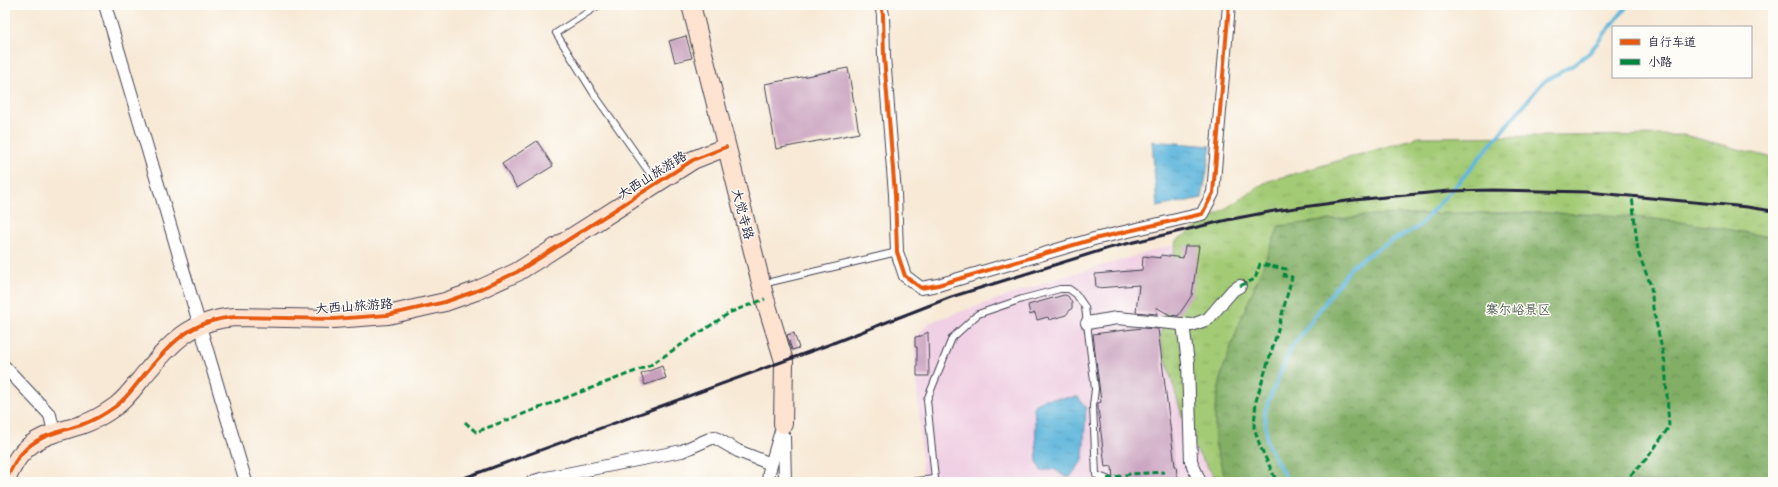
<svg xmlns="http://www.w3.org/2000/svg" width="1778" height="487" viewBox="0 0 1778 487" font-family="Itim,'LXGW WenKai TC',sans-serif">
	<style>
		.built { fill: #f0d0e4 }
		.grass { fill: url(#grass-tufts); stroke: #627658 }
		.forest { fill: url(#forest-crowns); stroke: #526850 }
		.water { fill: url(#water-ripples); stroke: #406c8c }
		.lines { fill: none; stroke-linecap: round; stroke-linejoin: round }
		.stream { stroke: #5fb6dc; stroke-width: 4 }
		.building { fill: #c9a1bf }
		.lane-casing { stroke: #424052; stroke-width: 8 }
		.street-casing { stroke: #424052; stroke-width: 14 }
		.secondary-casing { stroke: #424052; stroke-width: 20 }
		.lane { stroke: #fff; stroke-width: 6 }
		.street { stroke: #fff; stroke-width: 12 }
		.secondary { stroke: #fee3d1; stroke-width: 18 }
		.rail { stroke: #22223b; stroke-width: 3 }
		.quiet { stroke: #00873e; stroke-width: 3; stroke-dasharray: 6 3; stroke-linecap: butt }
		.cycleway-casing { stroke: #fdfcf7; stroke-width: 6 }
		.cycleway { stroke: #e8590c; stroke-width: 4 }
		.labels { text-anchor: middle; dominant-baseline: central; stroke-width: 3; stroke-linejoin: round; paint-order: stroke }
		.street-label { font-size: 13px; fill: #22223b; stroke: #fdfcf7 }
		.park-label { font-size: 13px; fill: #4f5d4f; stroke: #fdfcf7 }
	</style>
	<defs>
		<pattern id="grass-tufts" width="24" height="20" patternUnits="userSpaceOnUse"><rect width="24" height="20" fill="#a3ca75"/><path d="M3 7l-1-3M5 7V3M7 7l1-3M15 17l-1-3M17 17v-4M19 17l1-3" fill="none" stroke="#8cad66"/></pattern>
		<pattern id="forest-crowns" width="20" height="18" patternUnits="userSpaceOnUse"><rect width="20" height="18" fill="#82ae66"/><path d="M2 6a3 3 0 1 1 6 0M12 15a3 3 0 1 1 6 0" fill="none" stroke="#6a8d55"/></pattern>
		<pattern id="water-ripples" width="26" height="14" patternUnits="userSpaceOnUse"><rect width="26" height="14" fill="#5fb6dc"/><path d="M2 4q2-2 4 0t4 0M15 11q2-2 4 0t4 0" fill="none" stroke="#4e94b4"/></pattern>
	</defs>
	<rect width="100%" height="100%" fill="#fdfcf7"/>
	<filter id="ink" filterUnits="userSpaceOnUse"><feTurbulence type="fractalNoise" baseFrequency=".025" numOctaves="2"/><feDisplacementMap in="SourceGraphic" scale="8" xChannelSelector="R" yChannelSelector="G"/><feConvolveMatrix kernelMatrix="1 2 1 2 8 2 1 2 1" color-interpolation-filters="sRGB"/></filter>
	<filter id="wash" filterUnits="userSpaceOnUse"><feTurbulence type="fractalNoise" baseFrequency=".012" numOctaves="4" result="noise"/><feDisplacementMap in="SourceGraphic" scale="16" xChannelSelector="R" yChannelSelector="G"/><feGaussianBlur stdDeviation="0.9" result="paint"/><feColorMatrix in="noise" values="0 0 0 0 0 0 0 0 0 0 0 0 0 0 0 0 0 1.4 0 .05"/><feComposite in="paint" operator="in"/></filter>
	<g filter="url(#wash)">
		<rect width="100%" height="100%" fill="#f7e9d5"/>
		<path class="built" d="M1198,245L1226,482H923L914,338L930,322L1063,277L1169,246Z"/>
		<path class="grass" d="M1684,135L1773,158V482H1218L1189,440L1160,339L1176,241L1266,182L1419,137Z"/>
		<path class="forest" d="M1459,213C1500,213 1542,212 1583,214C1647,216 1711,225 1773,238V482H1226L1215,444V408L1222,372L1238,327L1279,226L1373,215Z"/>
		<g class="water">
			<path d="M1152,141L1211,146L1202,198L1157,207Z"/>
			<path d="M1078,397L1086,408L1083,460L1070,477L1064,476L1054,469L1041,471L1037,461L1034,405L1044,399Z"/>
		</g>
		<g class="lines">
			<path class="stream" d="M1288,482L1267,443L1265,414L1267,405L1290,350L1351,267L1375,250L1418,227L1465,175L1543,82L1573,65L1589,53L1628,5"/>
		</g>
		<g id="blocks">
			<g class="building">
				<path d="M686,36L692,58L675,62L669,41Z"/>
				<path d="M848,68L859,133L776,149L765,84Z"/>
				<path d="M537,141L553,166L517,188L502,164Z"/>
				<path d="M1185,246H1199L1192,295L1178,316L1170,315L1156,307L1157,314L1136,312L1139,285L1096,288L1095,274L1142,270L1143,256L1161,258V255L1183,258Z"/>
				<path d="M1064,295L1068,296L1072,303V308L1066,315L1049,320L1048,317L1037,320L1035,313L1030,315L1028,305Z"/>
				<path d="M1142,328L1158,329L1175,466H1176L1178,482L1113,481L1112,466L1105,467L1098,407V403L1101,402L1093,334Z"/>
				<path d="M928,332L929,376H917V347H915V337L921,336Z"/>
				<path d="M794,333L799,348L792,350L787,335Z"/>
				<path d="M662,366L666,378L645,385L641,374Z"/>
			</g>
		</g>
	</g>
	<g filter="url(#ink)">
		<use href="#blocks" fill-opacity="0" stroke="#424052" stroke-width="1"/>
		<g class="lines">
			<g class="lane-casing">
				<g id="lane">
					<path d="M599,5L556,33L594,94L656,182"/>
					<path d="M762,284L897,252"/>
					<path d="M907,482L935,479L927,400L952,338L978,314L1022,299L1060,289H1069L1076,294L1085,307L1095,389L1093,406L1096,475L1107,479L1104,482"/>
				</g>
			</g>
			<g class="street-casing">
				<g id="street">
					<path d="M105,5L246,482"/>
					<path d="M881,5L883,15L884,57L895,194L897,252L905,276L921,288L938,285L1094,239L1202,214L1213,193L1229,5"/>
					<path d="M1087,323L1117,318L1192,325L1208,319L1233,290L1240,286"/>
					<path d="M1183,324L1188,363L1191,461L1200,482"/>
					<path d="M5,367L50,415L54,432"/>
					<path d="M784,437L785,482"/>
					<path d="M532,482L541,479L682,451L714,437L738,451L771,464"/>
					<path d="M768,482L769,472L783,424"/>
				</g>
			</g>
			<g class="secondary-casing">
				<g id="secondary">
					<path d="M691,5L765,299L784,361L783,424"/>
					<path d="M5,482C10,472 14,461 22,453C38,435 59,432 81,425C93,421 105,414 116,406C127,398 135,386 144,375C171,343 191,320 235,317L334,319L388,315L445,302L476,291L517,272L541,257L693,160L726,147"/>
				</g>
			</g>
			<use href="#lane" class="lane"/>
			<use href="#street" class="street"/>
			<use href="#secondary" class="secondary"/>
			<path class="rail" d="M453,482L828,345L951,297L1109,248L1227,220L1274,211L1354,200L1449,191L1492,190L1587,192L1747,207L1773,211"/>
			<g class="quiet">
				<path d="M1240,286L1255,279L1260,264L1286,269L1284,276L1292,277L1277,333L1256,401L1254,427L1260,446L1277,482"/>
				<path d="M465,422L476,432L649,366L731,312L765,299"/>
				<path d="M1107,479L1130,474L1164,472"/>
				<path d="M1624,482L1648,457L1669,427L1665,363L1653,308L1651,286L1638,252L1632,196"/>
			</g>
			<g class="cycleway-casing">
				<g id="cycleway">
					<path d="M881,5L883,15L884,57L895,194L897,252L905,276L921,288L938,285L1094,239L1202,214L1213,193L1229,5"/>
					<path d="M5,482C10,472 14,461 22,453C38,435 59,432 81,425C93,421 105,414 116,406C127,398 135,386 144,375C171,343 191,320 235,317L334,319L388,315L445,302L476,291L517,272L541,257L693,160L726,147"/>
				</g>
			</g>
			<use href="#cycleway" class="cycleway"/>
		</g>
	</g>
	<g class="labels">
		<g class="street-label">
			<text transform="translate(652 175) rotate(-32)">大西山旅游路</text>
			<text transform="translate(743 214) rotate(75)">大觉寺路</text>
			<text transform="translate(354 306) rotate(-4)">大西山旅游路</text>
		</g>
		<g class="park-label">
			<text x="1518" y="309">寨尔峪景区</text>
		</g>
	</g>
	<rect width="1778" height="487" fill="none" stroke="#fdfcf7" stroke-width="20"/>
	<rect x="1612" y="26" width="140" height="52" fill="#fdfcf7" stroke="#a5a5ac"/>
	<rect x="1620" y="39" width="20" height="6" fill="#e8590c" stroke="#a5a5ac"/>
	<text x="1648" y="46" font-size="12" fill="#22223b">自行车道</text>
	<rect x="1620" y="59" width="20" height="6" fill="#00873e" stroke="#a5a5ac"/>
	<text x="1648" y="66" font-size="12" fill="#22223b">小路</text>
</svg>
